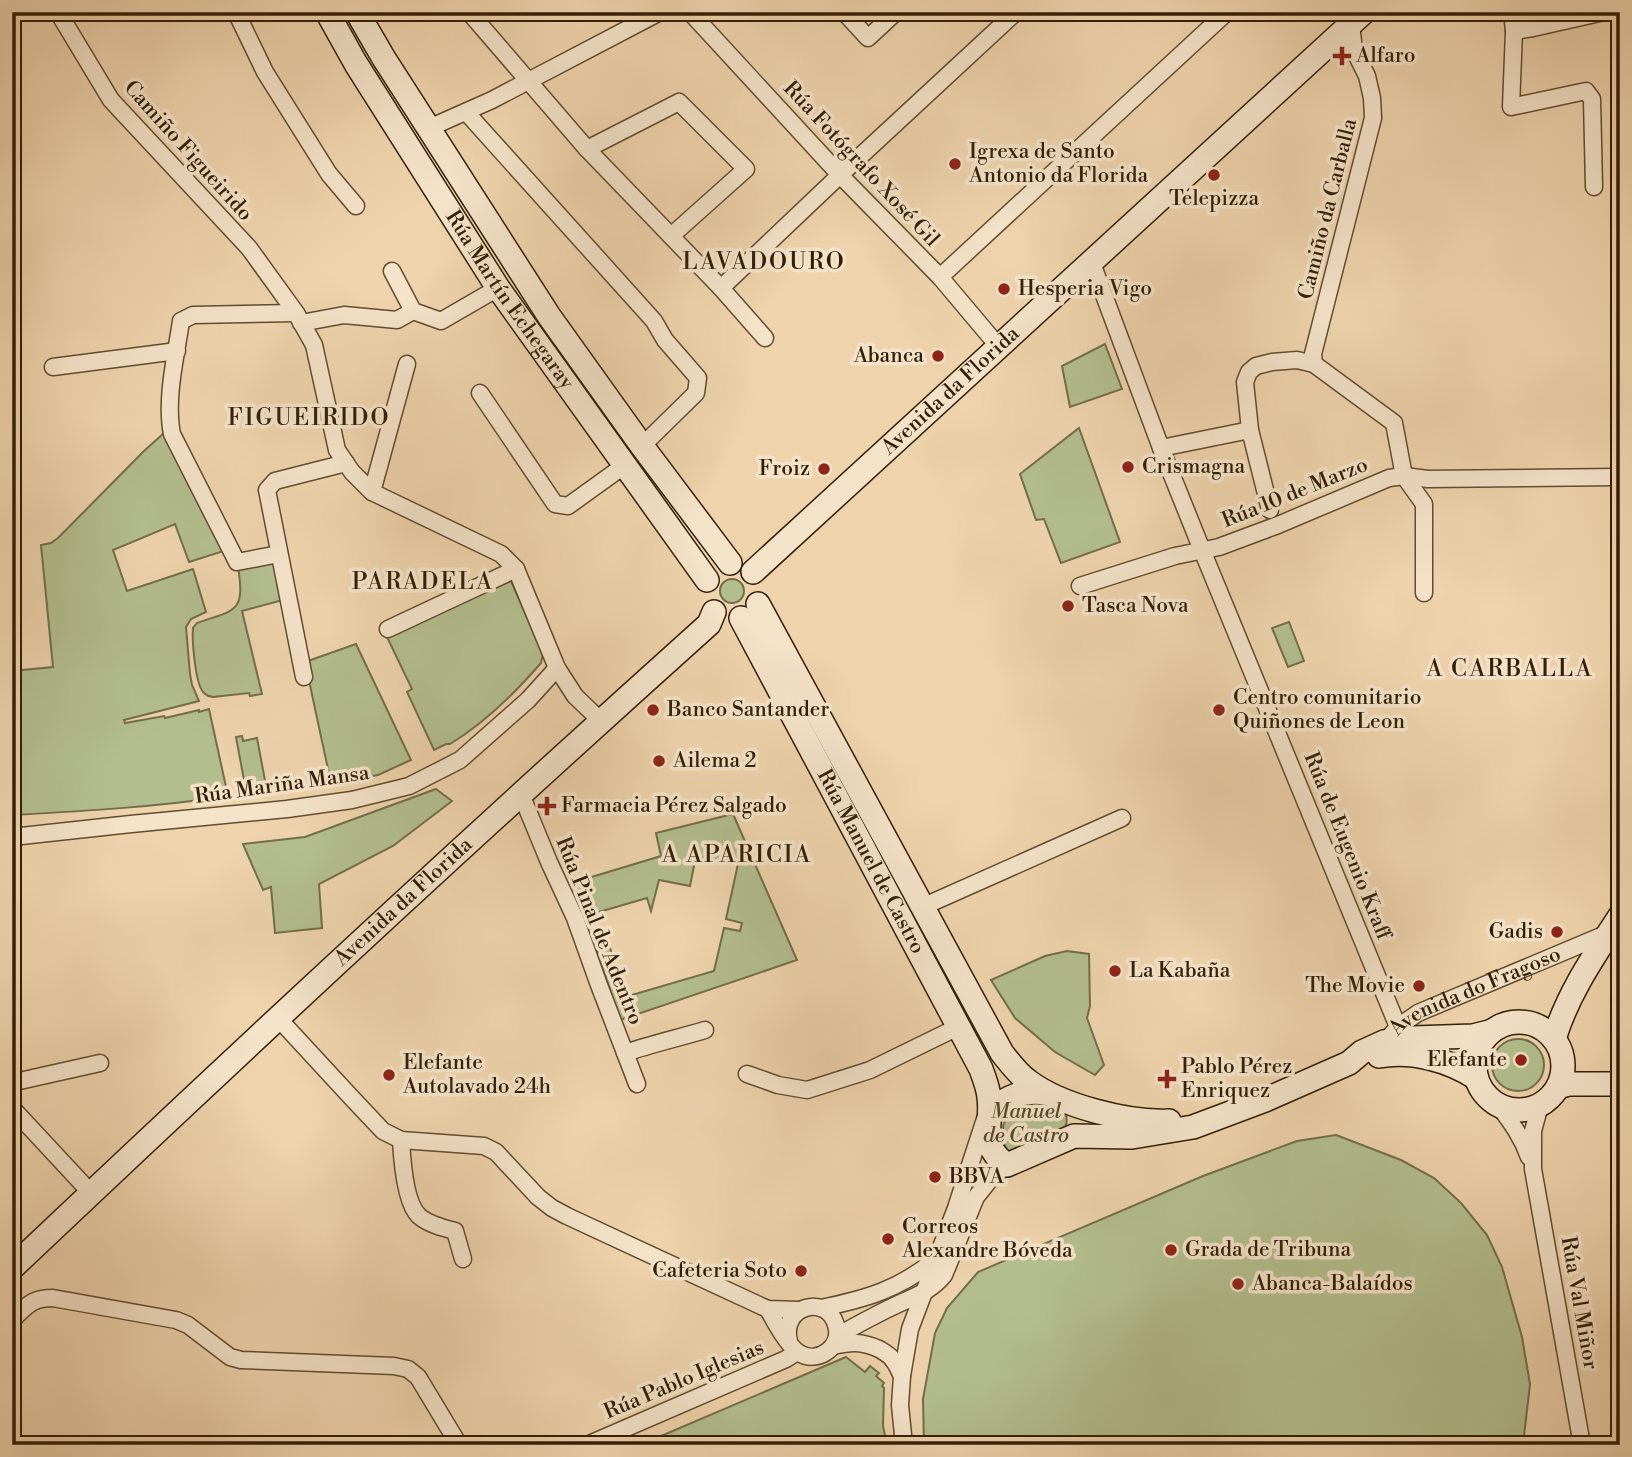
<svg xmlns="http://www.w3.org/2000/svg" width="1632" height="1457" viewBox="0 0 1632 1457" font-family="'Libre Bodoni',serif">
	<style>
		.green { fill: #b3be8e; stroke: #736e4a; stroke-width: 2 }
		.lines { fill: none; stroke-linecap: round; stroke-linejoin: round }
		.street-casing { stroke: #624c30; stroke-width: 19 }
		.secondary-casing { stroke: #331f07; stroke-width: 26 }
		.street { stroke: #f4e2c9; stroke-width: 16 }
		.secondary { stroke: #f4e2c9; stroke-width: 23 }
		.poi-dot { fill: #8f2418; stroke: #f4e2c9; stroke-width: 2.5 }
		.labels { text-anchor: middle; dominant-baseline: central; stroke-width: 7; stroke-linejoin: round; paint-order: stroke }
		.poi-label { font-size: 21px; fill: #331f07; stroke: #f4e2c9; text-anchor: start }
		.street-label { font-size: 21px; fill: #331f07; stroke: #f4e2c9 }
		.park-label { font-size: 21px; font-style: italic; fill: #534729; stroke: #f4e2c9 }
		.neighbourhood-label { font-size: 23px; letter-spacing: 2px; fill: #331f07; stroke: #f4e2c9 }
	</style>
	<rect width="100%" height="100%" fill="#eed3ac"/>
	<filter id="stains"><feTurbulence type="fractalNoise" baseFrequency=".00286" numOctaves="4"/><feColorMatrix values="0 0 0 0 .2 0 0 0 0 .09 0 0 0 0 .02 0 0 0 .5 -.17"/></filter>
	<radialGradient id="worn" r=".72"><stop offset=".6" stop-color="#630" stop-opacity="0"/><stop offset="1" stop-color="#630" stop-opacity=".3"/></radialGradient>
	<g class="green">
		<path d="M1105,344L1122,389L1070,407L1062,366Z"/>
		<path d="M1079,428L1120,542L1061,563L1044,519L1036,520L1020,474Z"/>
		<path d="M165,432L227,550L189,562L175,524L113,550L127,591L193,569L206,612L191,619L186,627L190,674L192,685L199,701L124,720L125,723L164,716L165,718L199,710V712L209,709L228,796C157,807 85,811 12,815V671L53,667L41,545L51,543L58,538L144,451Z"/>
		<path d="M274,561L283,600L242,611L262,694L250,696L249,693L213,697C208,696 207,696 203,692C195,682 192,640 193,628L197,623C237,609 245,613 238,566Z"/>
		<circle cx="732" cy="591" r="12"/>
		<path d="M511,581L543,654L541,663C515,693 485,723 450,744H446L434,750L407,692L412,689L387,637Z"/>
		<path d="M1289,622L1304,661L1288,667L1272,628Z"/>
		<path d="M356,644L411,760L378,775L331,783L305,662Z"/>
		<path d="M242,736L243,741L257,738L267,791L255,792L253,779L244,780L236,737Z"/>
		<path d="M436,789L452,801L393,846L319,884L322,928L275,933L271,887L263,890L243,844L305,837Z"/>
		<path d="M733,814L797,960L620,1020L594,942L607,938L625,997L714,971L724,928L740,931L742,923L726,919L738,864L696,856L690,886L659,880L651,911L647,898L585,916L575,882L661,856L656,833Z"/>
		<path d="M1067,951L1089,954L1090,1006L1087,1018L1104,1065L1095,1075L1055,1052L1015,1018L991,980L1045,956Z"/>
		<circle cx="1518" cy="1065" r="26"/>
		<path d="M1032,1102C1053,1107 1076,1106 1063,1133L1011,1153C998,1144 1002,1122 1010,1109Z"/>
		<path d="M1336,1135L1401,1160L1434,1178L1461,1203L1487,1235L1502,1267L1522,1337L1530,1384L1523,1445H924L923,1399L935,1333L947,1308L978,1272L1203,1176L1297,1141Z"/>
		<path d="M846,1357L865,1372L870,1366L879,1373L876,1376L884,1383L882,1386L884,1388L883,1426L887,1445H640Z"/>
	</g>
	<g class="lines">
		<g class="street-casing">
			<g id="street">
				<path d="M58,12L111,100L249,248L296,313L314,345L337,450L352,472L372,492L501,554L516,569L557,668L575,696L601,721"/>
				<path d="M236,12L265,72L329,174L356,206"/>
				<path d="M469,12L587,149L721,288L765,338"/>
				<path d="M690,12L840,175L940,277L999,347"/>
				<path d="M844,12L868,38L896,12"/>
				<path d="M1342,12L1351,24L1354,50L1367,76L1372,98L1373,118L1313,354L1314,364L1394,423L1404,476L1424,504V593"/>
				<path d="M1512,12L1514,31L1511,107L1586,91L1592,99L1594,187"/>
				<path d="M1514,31L1533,28L1604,12"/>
				<path d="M466,112L654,321L665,340L698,378L696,393L642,446"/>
				<path d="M429,128L492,100L660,12"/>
				<path d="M587,149L679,102L746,169L671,236"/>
				<path d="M1092,263L1161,448L1202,550L1398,1027L1413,1038"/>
				<path d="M392,271L413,311L441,321L498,288"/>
				<path d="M940,277L1227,12"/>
				<path d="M721,288L840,175L1016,12"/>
				<path d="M301,323L344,315L397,320L413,311"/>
				<path d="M53,367L177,351"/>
				<path d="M480,393L555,504L568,506L625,465"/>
				<path d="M1161,448L1250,430"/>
				<path d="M372,492L407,364"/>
				<path d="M1270,510L1250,430L1245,382L1249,372L1256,366L1272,362L1297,360L1314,364"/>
				<path d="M279,554L237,562L172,434C165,399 176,356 181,321L193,315L296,313"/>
				<path d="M1080,586L1175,556L1219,547L1278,525L1389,478L1404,476L1428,479L1620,477"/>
				<path d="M388,629L516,569"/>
				<path d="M304,677L267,490L275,481L346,463"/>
				<path d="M1620,788V796"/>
				<path d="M521,794L549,862L575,918L599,985L637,1084"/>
				<path d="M12,837L131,824L287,809L352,800L409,786L460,760L528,700L557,668"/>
				<path d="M922,907L1122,818"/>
				<path d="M278,1018L350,1096L383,1131L401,1140L484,1146L496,1152L538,1197L552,1208L567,1216L761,1306L768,1309L799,1310"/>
				<path id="s1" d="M1391,1035L1398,1027L1418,1013L1606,934"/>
				<path d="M625,1053C652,1044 678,1038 705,1030"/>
				<path d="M747,1074L778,1085L807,1090L870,1070L958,1027"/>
				<path d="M12,1085L15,1082L100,1063"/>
				<path d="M1498,1105C1511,1122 1522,1137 1529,1157"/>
				<path d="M1540,1105L1533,1131V1169L1582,1445"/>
				<path d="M12,1108L91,1193"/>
				<path d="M401,1140C402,1159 405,1203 419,1216C428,1224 443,1228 455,1231L463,1259"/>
				<path d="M821,1308C866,1299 900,1289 936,1259"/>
				<path d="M768,1309C774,1321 788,1346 799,1353C818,1365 843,1346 836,1325C827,1293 780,1306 789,1341"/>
				<path d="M12,1320C27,1306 31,1298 53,1298L176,1320L188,1325L230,1357L241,1360L394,1366L408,1369L418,1377L459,1445"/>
				<path d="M837,1336C855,1326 873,1316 892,1307C910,1298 931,1292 944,1275L976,1197L992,1177L1007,1165"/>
				<path d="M833,1346C851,1342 861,1341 879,1349C884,1352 890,1355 893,1360C897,1364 899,1371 902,1376"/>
				<path d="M587,1445L786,1359L797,1352"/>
				<path d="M904,1445L900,1405L902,1376L910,1329L956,1208L985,1119"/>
			</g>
		</g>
		<g class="secondary-casing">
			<g id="secondary">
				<path id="s2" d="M327,12L356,64L498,288L707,580"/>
				<path d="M357,12L383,57L549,316L642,446L730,563"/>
				<path id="s3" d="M753,572L1364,12"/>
				<path d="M758,604L1002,1053C1010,1063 1018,1074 1028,1081C1061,1106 1128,1123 1169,1121"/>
				<path id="s4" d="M741,618L981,1069C984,1078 988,1087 989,1097C993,1126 978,1145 1007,1165L1074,1136L1132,1137L1193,1127L1265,1100L1349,1063L1362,1052L1384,1042L1413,1038L1473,1036L1489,1032"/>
				<circle cx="1519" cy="1066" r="44"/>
				<path d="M1554,1039C1568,993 1594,956 1620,916"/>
				<path d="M1379,1056C1411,1050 1449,1060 1476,1078"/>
				<path d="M1558,1087L1569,1084H1620"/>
				<path d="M990,1111C1008,1096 1023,1090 1046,1093"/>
				<path id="s5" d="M12,1268C242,1050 474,835 709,624L714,612"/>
			</g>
		</g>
		<use href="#street" class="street"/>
		<use href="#secondary" class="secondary"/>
	</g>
	<g class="poi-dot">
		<path d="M1338.5 45.5h7v7h7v7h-7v7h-7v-7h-7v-7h7z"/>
		<circle cx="955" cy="164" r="7"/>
		<circle cx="1214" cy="175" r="7"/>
		<circle cx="1004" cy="289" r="7"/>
		<circle cx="938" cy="356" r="7"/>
		<circle cx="1128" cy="467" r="7"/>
		<circle cx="824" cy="469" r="7"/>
		<circle cx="1068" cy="606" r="7"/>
		<circle cx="653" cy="710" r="7"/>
		<circle cx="1219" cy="710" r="7"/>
		<circle cx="659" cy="761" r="7"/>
		<path d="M543.5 795.5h7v7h7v7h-7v7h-7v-7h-7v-7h7z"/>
		<circle cx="1557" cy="932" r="7"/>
		<circle cx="1115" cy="971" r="7"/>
		<circle cx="1419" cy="986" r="7"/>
		<circle cx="1521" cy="1060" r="7"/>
		<circle cx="389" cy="1075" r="7"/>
		<path d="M1163.5 1068.5h7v7h7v7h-7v7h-7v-7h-7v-7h7z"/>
		<circle cx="935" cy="1177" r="7"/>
		<circle cx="888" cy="1239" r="7"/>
		<circle cx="1171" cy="1250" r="7"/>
		<circle cx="801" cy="1271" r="7"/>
		<circle cx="1238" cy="1284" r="7"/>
	</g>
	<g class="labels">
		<g class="poi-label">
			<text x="1356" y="56">Alfaro</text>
			<text x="969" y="152">Igrexa de Santo<tspan x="969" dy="24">Antonio da Florida</tspan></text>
			<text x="1214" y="199" text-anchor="middle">Telepizza</text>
			<text x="1018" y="289">Hesperia Vigo</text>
			<text x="924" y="356" text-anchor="end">Abanca</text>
			<text x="1142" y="467">Crismagna</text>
			<text x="810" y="469" text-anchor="end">Froiz</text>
			<text x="1082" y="606">Tasca Nova</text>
			<text x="1233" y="698">Centro comunitario<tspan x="1233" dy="24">Quiñones de Leon</tspan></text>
			<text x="667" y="710">Banco Santander</text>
			<text x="673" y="761">Ailema 2</text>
			<text x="561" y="806">Farmacia Pérez Salgado</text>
			<text x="1543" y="932" text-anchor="end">Gadis</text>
			<text x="1129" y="971">La Kabaña</text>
			<text x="1405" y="986" text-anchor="end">The Movie</text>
			<text x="1507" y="1060" text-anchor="end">Elefante</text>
			<text x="403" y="1063">Elefante<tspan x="403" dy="24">Autolavado 24h</tspan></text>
			<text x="1181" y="1067">Pablo Pérez<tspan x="1181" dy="24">Enriquez</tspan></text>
			<text x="949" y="1177">BBVA</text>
			<text x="902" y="1227">Correos<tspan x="902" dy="24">Alexandre Bóveda</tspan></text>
			<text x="1185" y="1250">Grada de Tribuna</text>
			<text x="787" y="1271" text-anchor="end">Cafeteria Soto</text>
			<text x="1252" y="1284">Abanca-Balaídos</text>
		</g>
		<g class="street-label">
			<text transform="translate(188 151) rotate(48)">Camiño Figueirido</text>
			<text transform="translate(861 164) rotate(47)">Rúa Fotógrafo Xosé Gil</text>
			<text transform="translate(1328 209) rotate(-76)">Camiño da Carballa</text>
			<text stroke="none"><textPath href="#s2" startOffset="341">Rúa Martín Echegaray</textPath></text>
			<text stroke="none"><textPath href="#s3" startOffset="268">Avenida da Florida</textPath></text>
			<text transform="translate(1295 493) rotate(-22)">Rúa 10 de Marzo</text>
			<text transform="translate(282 785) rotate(-8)">Rúa Mariña Mansa</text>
			<text transform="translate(1347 846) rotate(68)">Rúa de Eugenio Kraff</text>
			<text stroke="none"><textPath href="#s4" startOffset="276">Rúa Manuel de Castro</textPath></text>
			<text stroke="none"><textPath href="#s5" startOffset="536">Avenida da Florida</textPath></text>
			<text transform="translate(599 931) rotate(68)">Rúa Pinal de Adentro</text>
			<text stroke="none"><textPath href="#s1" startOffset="96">Avenida do Fragoso</textPath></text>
			<text transform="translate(1579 1303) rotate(80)">Rúa Val Miñor</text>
			<text transform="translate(684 1380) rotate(-23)">Rúa Pablo Iglesias</text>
		</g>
		<g class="park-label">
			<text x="1026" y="1112">Manuel<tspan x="1026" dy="24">de Castro</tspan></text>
		</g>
		<g class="neighbourhood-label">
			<text x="764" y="262">LAVADOURO</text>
			<text x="309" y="418">FIGUEIRIDO</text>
			<text x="423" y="582">PARADELA</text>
			<text x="1510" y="669">A CARBALLA</text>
			<text x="737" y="855">A APARICIA</text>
		</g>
	</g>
	<rect width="1632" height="1457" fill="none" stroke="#eed3ac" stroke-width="42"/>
	<rect x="14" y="14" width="1604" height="1429" fill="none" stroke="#331f07" stroke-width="3.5"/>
	<rect x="21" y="21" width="1590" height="1415" fill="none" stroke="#331f07" stroke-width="2"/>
	<rect width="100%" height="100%" filter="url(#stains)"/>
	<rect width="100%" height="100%" fill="url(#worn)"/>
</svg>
